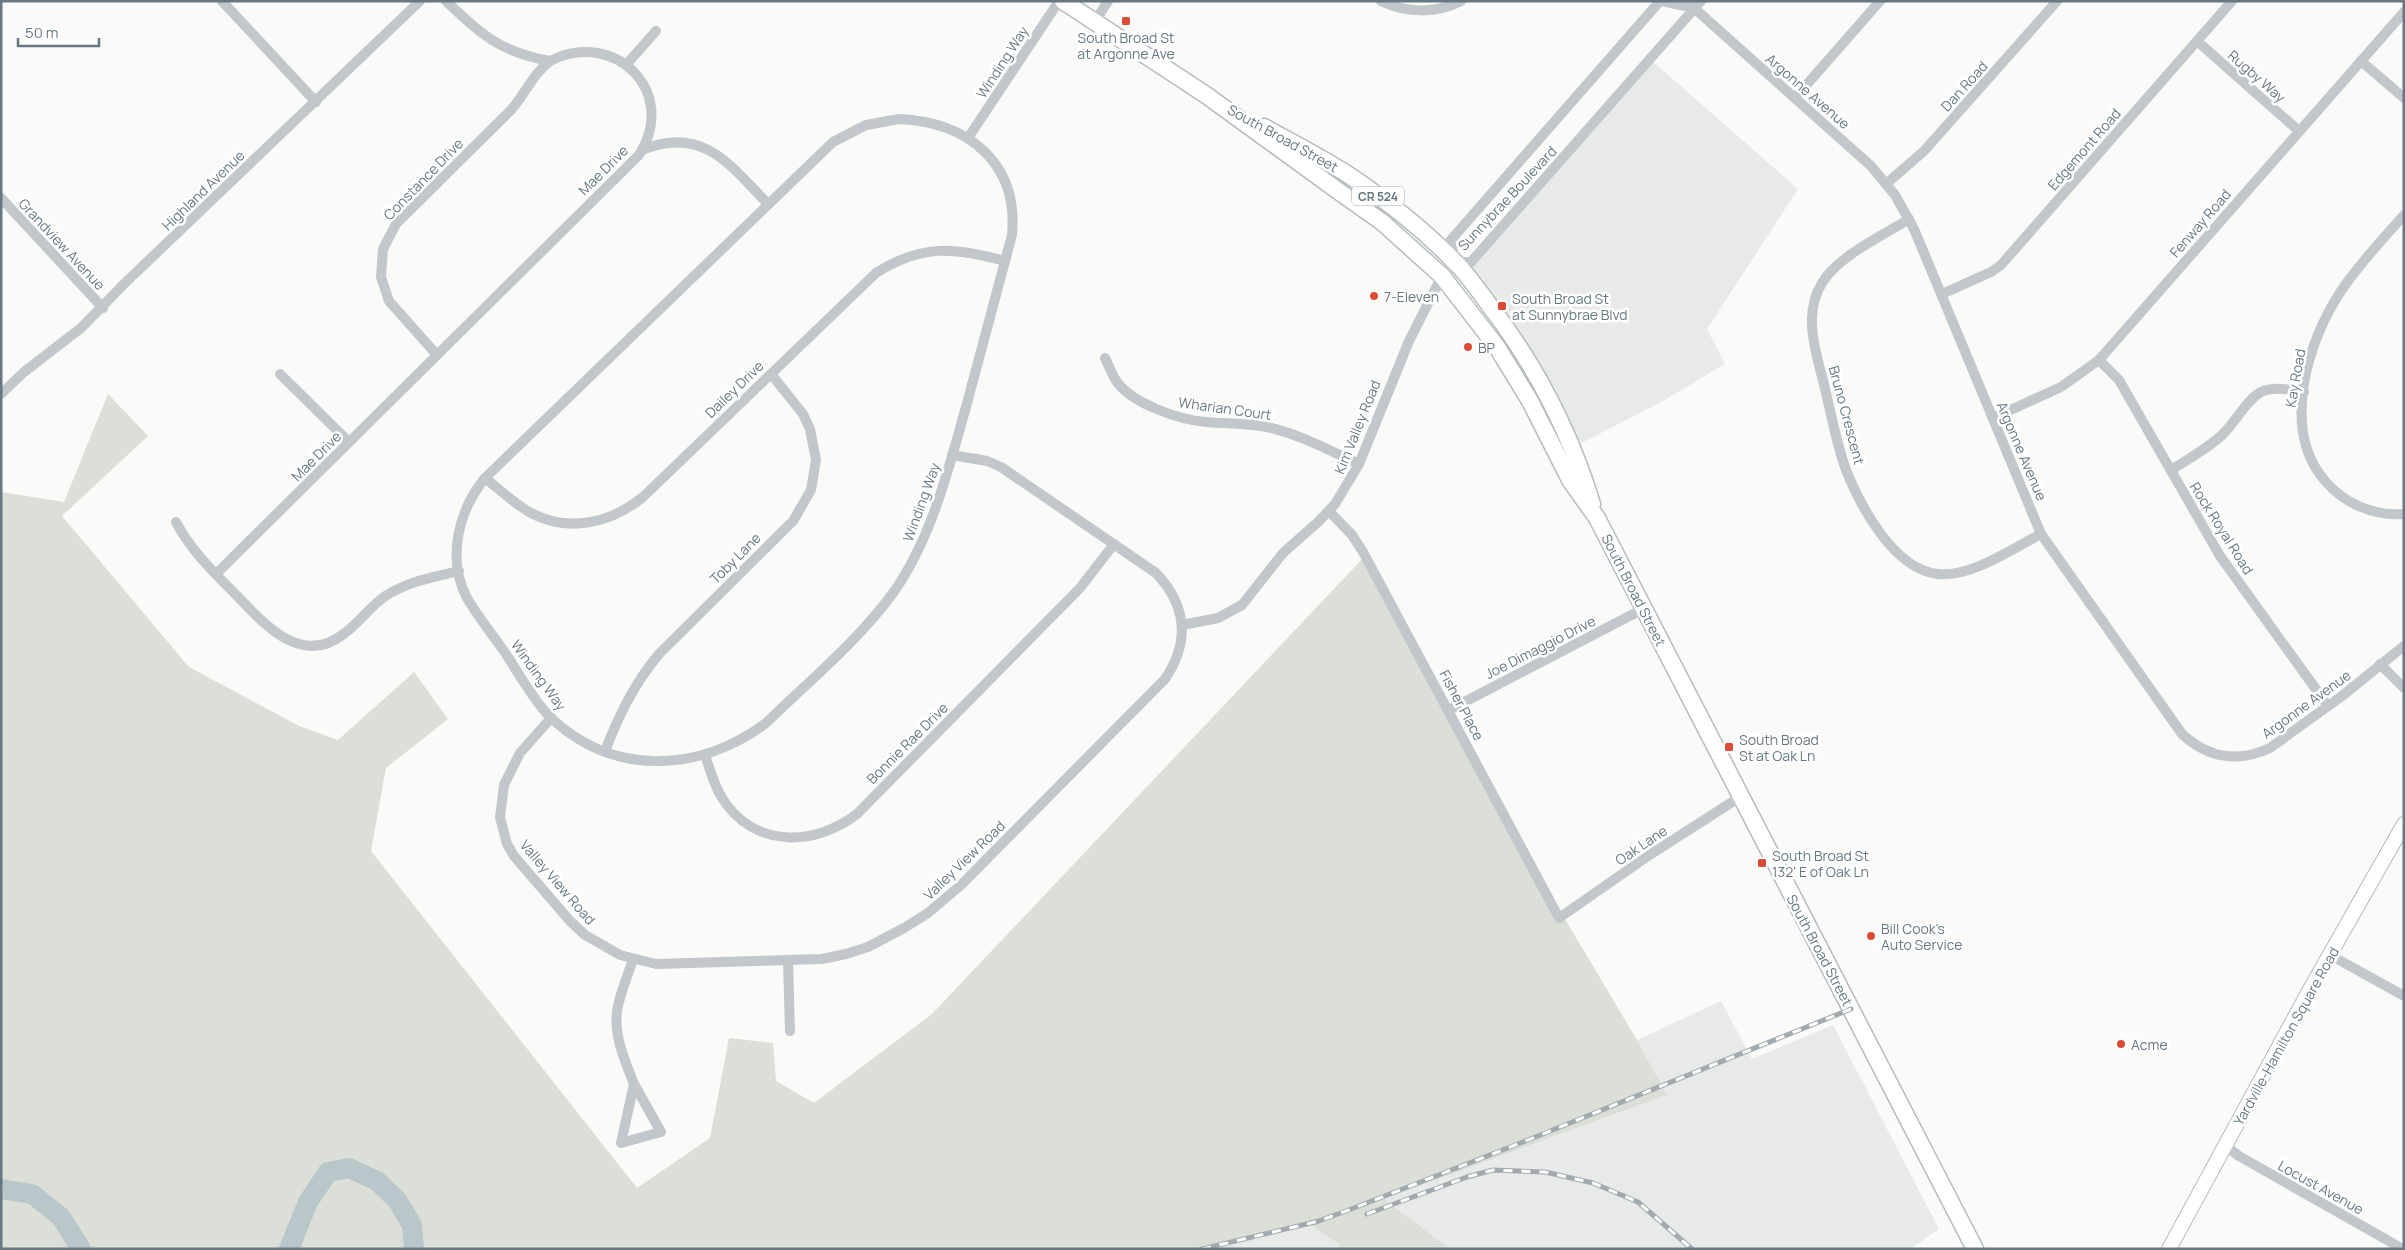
<svg xmlns="http://www.w3.org/2000/svg" width="2405" height="1250" viewBox="0 0 2405 1250" font-family="Manrope,sans-serif">
	<style>
		.built { fill: #e8eae9 }
		.green { fill: #dbdfd7 }
		.lines { fill: none; stroke-linecap: round; stroke-linejoin: round }
		.river { stroke: #b9c7ca; stroke-width: 20 }
		.secondary-casing { stroke: #b4bbbe; stroke-width: 16 }
		.primary-casing { stroke: #b5bbbe; stroke-width: 19 }
		.street { stroke: #c1c7ca; stroke-width: 10 }
		.secondary { stroke: #fff; stroke-width: 14 }
		.primary { stroke: #fff; stroke-width: 16 }
		.rail-casing { stroke: #a1aaae; stroke-width: 5 }
		.rail { stroke: #fff; stroke-width: 3; stroke-dasharray: 9; stroke-linecap: butt }
		.poi-dot { fill: #de4b34; stroke: #fff; stroke-width: 2 }
		.labels { text-anchor: middle; dominant-baseline: central; stroke-width: 5; stroke-linejoin: round; paint-order: stroke }
		.shield { fill: #fff; stroke: #94a1a8; stroke-width: 1 }
		.shield-label { font-size: 12px; font-weight: bold; fill: #667982 }
		.poi-label { font-size: 14px; fill: #667982; stroke: #fff; text-anchor: start }
		.street-label { font-size: 14px; fill: #667982; stroke: #fff }
	</style>
	<rect width="100%" height="100%" fill="#fafaf8"/>
	<g class="built">
		<path d="M1650,59L1798,189L1707,329L1725,364L1665,400L1572,448L1559,416L1456,262H1471Z"/>
		<path d="M1721,1001L1752,1059L1833,1025L1939,1229L1910,1249H1450L1384,1199L1667,1095L1637,1040Z"/>
		<path d="M1306,1221L1339,1244L1338,1249H1214Z"/>
	</g>
	<path class="green" d="M108,394L148,436L62,516L189,667L299,726L338,740L414,672L448,719L386,768L371,851L637,1188L710,1138L729,1038L773,1043L776,1081L814,1103L932,1014L1366,555L1527,855L1637,1040L1667,1095L1384,1199L1450,1249H1338L1339,1244L1306,1222L1214,1249H1V492L64,502Z"/>
	<g class="lines">
		<g class="river">
			<path d="M1,1189L32,1194L61,1217L81,1249"/>
			<path d="M289,1249L308,1202L328,1172L349,1168L377,1181L397,1200L412,1225L414,1249"/>
		</g>
		<g class="secondary-casing">
			<path id="secondary" d="M2169,1249L2308,993L2404,824"/>
		</g>
		<g class="primary-casing">
			<g id="primary">
				<path d="M1063,1L1206,95L1341,193L1382,222L1442,276L1497,347L1530,401L1570,480L1597,518L1975,1249"/>
				<path d="M1264,127C1294,144 1327,160 1356,180C1391,204 1425,231 1455,262C1468,275 1479,291 1490,306C1536,366 1570,432 1592,504"/>
			</g>
		</g>
		<g class="street">
			<path d="M222,1L316,102"/>
			<path d="M1381,1C1406,13 1436,14 1461,1"/>
			<path d="M1662,1L1694,8L1871,166L1895,195L1914,229L2041,534L2182,734C2208,758 2238,763 2270,748L2342,696L2404,646"/>
			<path d="M1094,23L1108,1"/>
			<path d="M2197,41L2299,131"/>
			<path d="M2361,61L2404,98"/>
			<path d="M626,65L656,31"/>
			<path d="M1795,98L1880,1"/>
			<path d="M899,119C967,122 1019,162 1012,235C997,292 981,349 966,407C948,470 932,538 893,593C858,641 809,681 766,723C699,773 612,777 549,716C532,698 519,674 506,654C493,635 478,617 467,598C446,558 459,510 485,478L833,142L866,125Z"/>
			<path d="M968,138L1059,1"/>
			<path d="M642,150C703,125 730,165 768,204"/>
			<path d="M1886,184L1924,151L2057,1"/>
			<path d="M1,198L103,308"/>
			<path d="M2404,215C2382,240 2359,264 2341,291C2307,342 2280,431 2326,482C2345,504 2374,516 2404,514"/>
			<path d="M1909,219C1882,236 1838,256 1822,283C1801,317 1818,357 1826,393C1832,419 1837,445 1846,470C1861,507 1893,568 1937,574C1970,578 2012,549 2041,534"/>
			<path d="M1455,259L1450,241L1660,1"/>
			<path d="M1456,262H1471L1701,1"/>
			<path d="M1942,294L1991,272L2001,265L2232,1"/>
			<path d="M437,355L389,301L381,277L383,249L396,224L511,110C526,93 532,75 550,61"/>
			<path d="M1105,358C1109,366 1112,375 1117,382C1133,404 1180,420 1206,422C1228,424 1249,423 1271,428C1301,435 1330,451 1359,464"/>
			<path d="M2099,360L2119,380L2220,556L2328,706"/>
			<path d="M280,374L349,442"/>
			<path d="M1,394L24,372L81,328L125,283L420,1"/>
			<path d="M1993,418L2061,387L2099,360L2404,12"/>
			<path d="M2171,470C2188,459 2207,449 2222,435C2235,423 2247,399 2261,392C2274,386 2291,390 2304,392"/>
			<path d="M485,478C500,490 515,504 531,513C569,533 611,523 643,497L876,273C922,244 954,247 1005,261"/>
			<path d="M1329,511L1352,535L1363,552L1559,918L1648,856L1740,797"/>
			<path d="M176,522C192,553 218,576 242,601C269,629 304,666 345,633C360,622 371,605 387,595C410,581 433,577 459,571"/>
			<path d="M216,574L639,155C679,93 616,28 550,61C500,52 482,35 446,1"/>
			<path d="M1182,625L1218,618L1242,605L1283,553L1318,522L1335,504L1359,464L1409,341L1442,276L1456,262"/>
			<path d="M2380,664L2404,688"/>
			<path d="M1449,710L1643,609"/>
			<path d="M551,718L520,753L504,785L500,817L507,844L514,856L570,921L585,935L620,955L656,964L822,959L846,954L868,947L904,928L928,913L961,885L1165,679C1190,642 1187,606 1156,573L1001,467L987,461L952,455"/>
			<path d="M605,751C619,715 634,684 659,654L793,521L811,490L816,460L810,429L803,414L771,374"/>
			<path d="M705,755C710,770 714,785 722,798C754,848 814,847 857,814L1080,588L1114,544"/>
			<path d="M2330,955L2404,996"/>
			<path d="M633,959C628,976 619,995 617,1012C614,1037 625,1061 634,1084"/>
			<path d="M788,960L790,1031"/>
			<path d="M634,1084L661,1132L621,1143Z"/>
			<path d="M2226,1146L2239,1156L2403,1249"/>
		</g>
		<use href="#secondary" class="secondary"/>
		<use href="#primary" class="primary"/>
		<g class="rail-casing">
			<g id="rail">
				<path d="M1367,1214L1467,1177L1493,1170L1545,1172L1593,1183L1638,1202L1692,1249"/>
				<path d="M1202,1249L1319,1221L1354,1208L1523,1142L1851,1009"/>
			</g>
		</g>
		<use href="#rail" class="rail"/>
	</g>
	<g class="poi-dot">
		<rect x="1121" y="16" width="10" height="10" rx="2.5"/>
		<circle cx="1374" cy="296" r="5"/>
		<rect x="1497" y="301" width="10" height="10" rx="2.5"/>
		<circle cx="1468" cy="347" r="5"/>
		<rect x="1724" y="742" width="10" height="10" rx="2.5"/>
		<rect x="1757" y="858" width="10" height="10" rx="2.5"/>
		<circle cx="1871" cy="936" r="5"/>
		<circle cx="2121" cy="1044" r="5"/>
	</g>
	<g class="labels">
		<rect class="shield" x="1352" y="186.5" width="52" height="19" rx="4"/>
		<g class="shield-label">
			<text x="1378" y="196">CR 524</text>
		</g>
		<g class="poi-label">
			<text x="1126" y="37" text-anchor="middle">South Broad St<tspan x="1126" dy="16">at Argonne Ave</tspan></text>
			<text x="1384" y="296">7-Eleven</text>
			<text x="1512" y="298">South Broad St<tspan x="1512" dy="16">at Sunnybrae Blvd</tspan></text>
			<text x="1478" y="347">BP</text>
			<text x="1739" y="739">South Broad<tspan x="1739" dy="16">St at Oak Ln</tspan></text>
			<text x="1772" y="855">South Broad St<tspan x="1772" dy="16">132' E of Oak Ln</tspan></text>
			<text x="1881" y="928">Bill Cook's<tspan x="1881" dy="16">Auto Service</tspan></text>
			<text x="2131" y="1044">Acme</text>
		</g>
		<g class="street-label">
			<text transform="translate(1002 62) rotate(-57)">Winding Way</text>
			<text transform="translate(2257 76) rotate(41)">Rugby Way</text>
			<text transform="translate(1964 86) rotate(-48)">Dan Road</text>
			<text transform="translate(1808 91) rotate(41)">Argonne Avenue</text>
			<text transform="translate(1283 138) rotate(29)">South Broad Street</text>
			<text transform="translate(2084 149) rotate(-49)">Edgemont Road</text>
			<text transform="translate(603 170) rotate(-45)">Mae Drive</text>
			<text transform="translate(423 179) rotate(-46)">Constance Drive</text>
			<text transform="translate(203 190) rotate(-44)">Highland Avenue</text>
			<text transform="translate(1507 198) rotate(-47)">Sunnybrae Boulevard</text>
			<text transform="translate(2200 223) rotate(-49)">Fenway Road</text>
			<text transform="translate(62 244) rotate(47)">Grandview Avenue</text>
			<text transform="translate(2295 378) rotate(-80)">Kay Road</text>
			<text transform="translate(734 389) rotate(-44)">Dailey Drive</text>
			<text transform="translate(1225 408) rotate(8)">Wharian Court</text>
			<text transform="translate(1847 415) rotate(75)">Bruno Crescent</text>
			<text transform="translate(1357 427) rotate(-68)">Kim Valley Road</text>
			<text transform="translate(2022 451) rotate(67)">Argonne Avenue</text>
			<text transform="translate(316 456) rotate(-45)">Mae Drive</text>
			<text transform="translate(921 502) rotate(-70)">Winding Way</text>
			<text transform="translate(2222 528) rotate(58)">Rock Royal Road</text>
			<text transform="translate(735 558) rotate(-45)">Toby Lane</text>
			<text transform="translate(1634 590) rotate(63)">South Broad Street</text>
			<text transform="translate(1540 647) rotate(-27)">Joe Dimaggio Drive</text>
			<text transform="translate(539 675) rotate(54)">Winding Way</text>
			<text transform="translate(2306 704) rotate(-36)">Argonne Avenue</text>
			<text transform="translate(1462 705) rotate(62)">Fisher Place</text>
			<text transform="translate(907 743) rotate(-45)">Bonnie Rae Drive</text>
			<text transform="translate(1641 845) rotate(-34)">Oak Lane</text>
			<text transform="translate(964 860) rotate(-44)">Valley View Road</text>
			<text transform="translate(558 882) rotate(49)">Valley View Road</text>
			<text transform="translate(1820 950) rotate(62)">South Broad Street</text>
			<text transform="translate(2286 1036) rotate(-61)">Yardville-Hamilton Square Road</text>
			<text transform="translate(2321 1187) rotate(29)">Locust Avenue</text>
		</g>
	</g>
	<rect width="2405" height="1250" fill="none" stroke="#667982" stroke-width="5"/>
	<path d="M18 38v8h81v-8" fill="none" stroke="#667982" stroke-width="2.5"/>
	<text x="25" y="38" font-size="15" fill="#667982" stroke="#ffffff" stroke-width="4" paint-order="stroke">50 m</text>
</svg>
